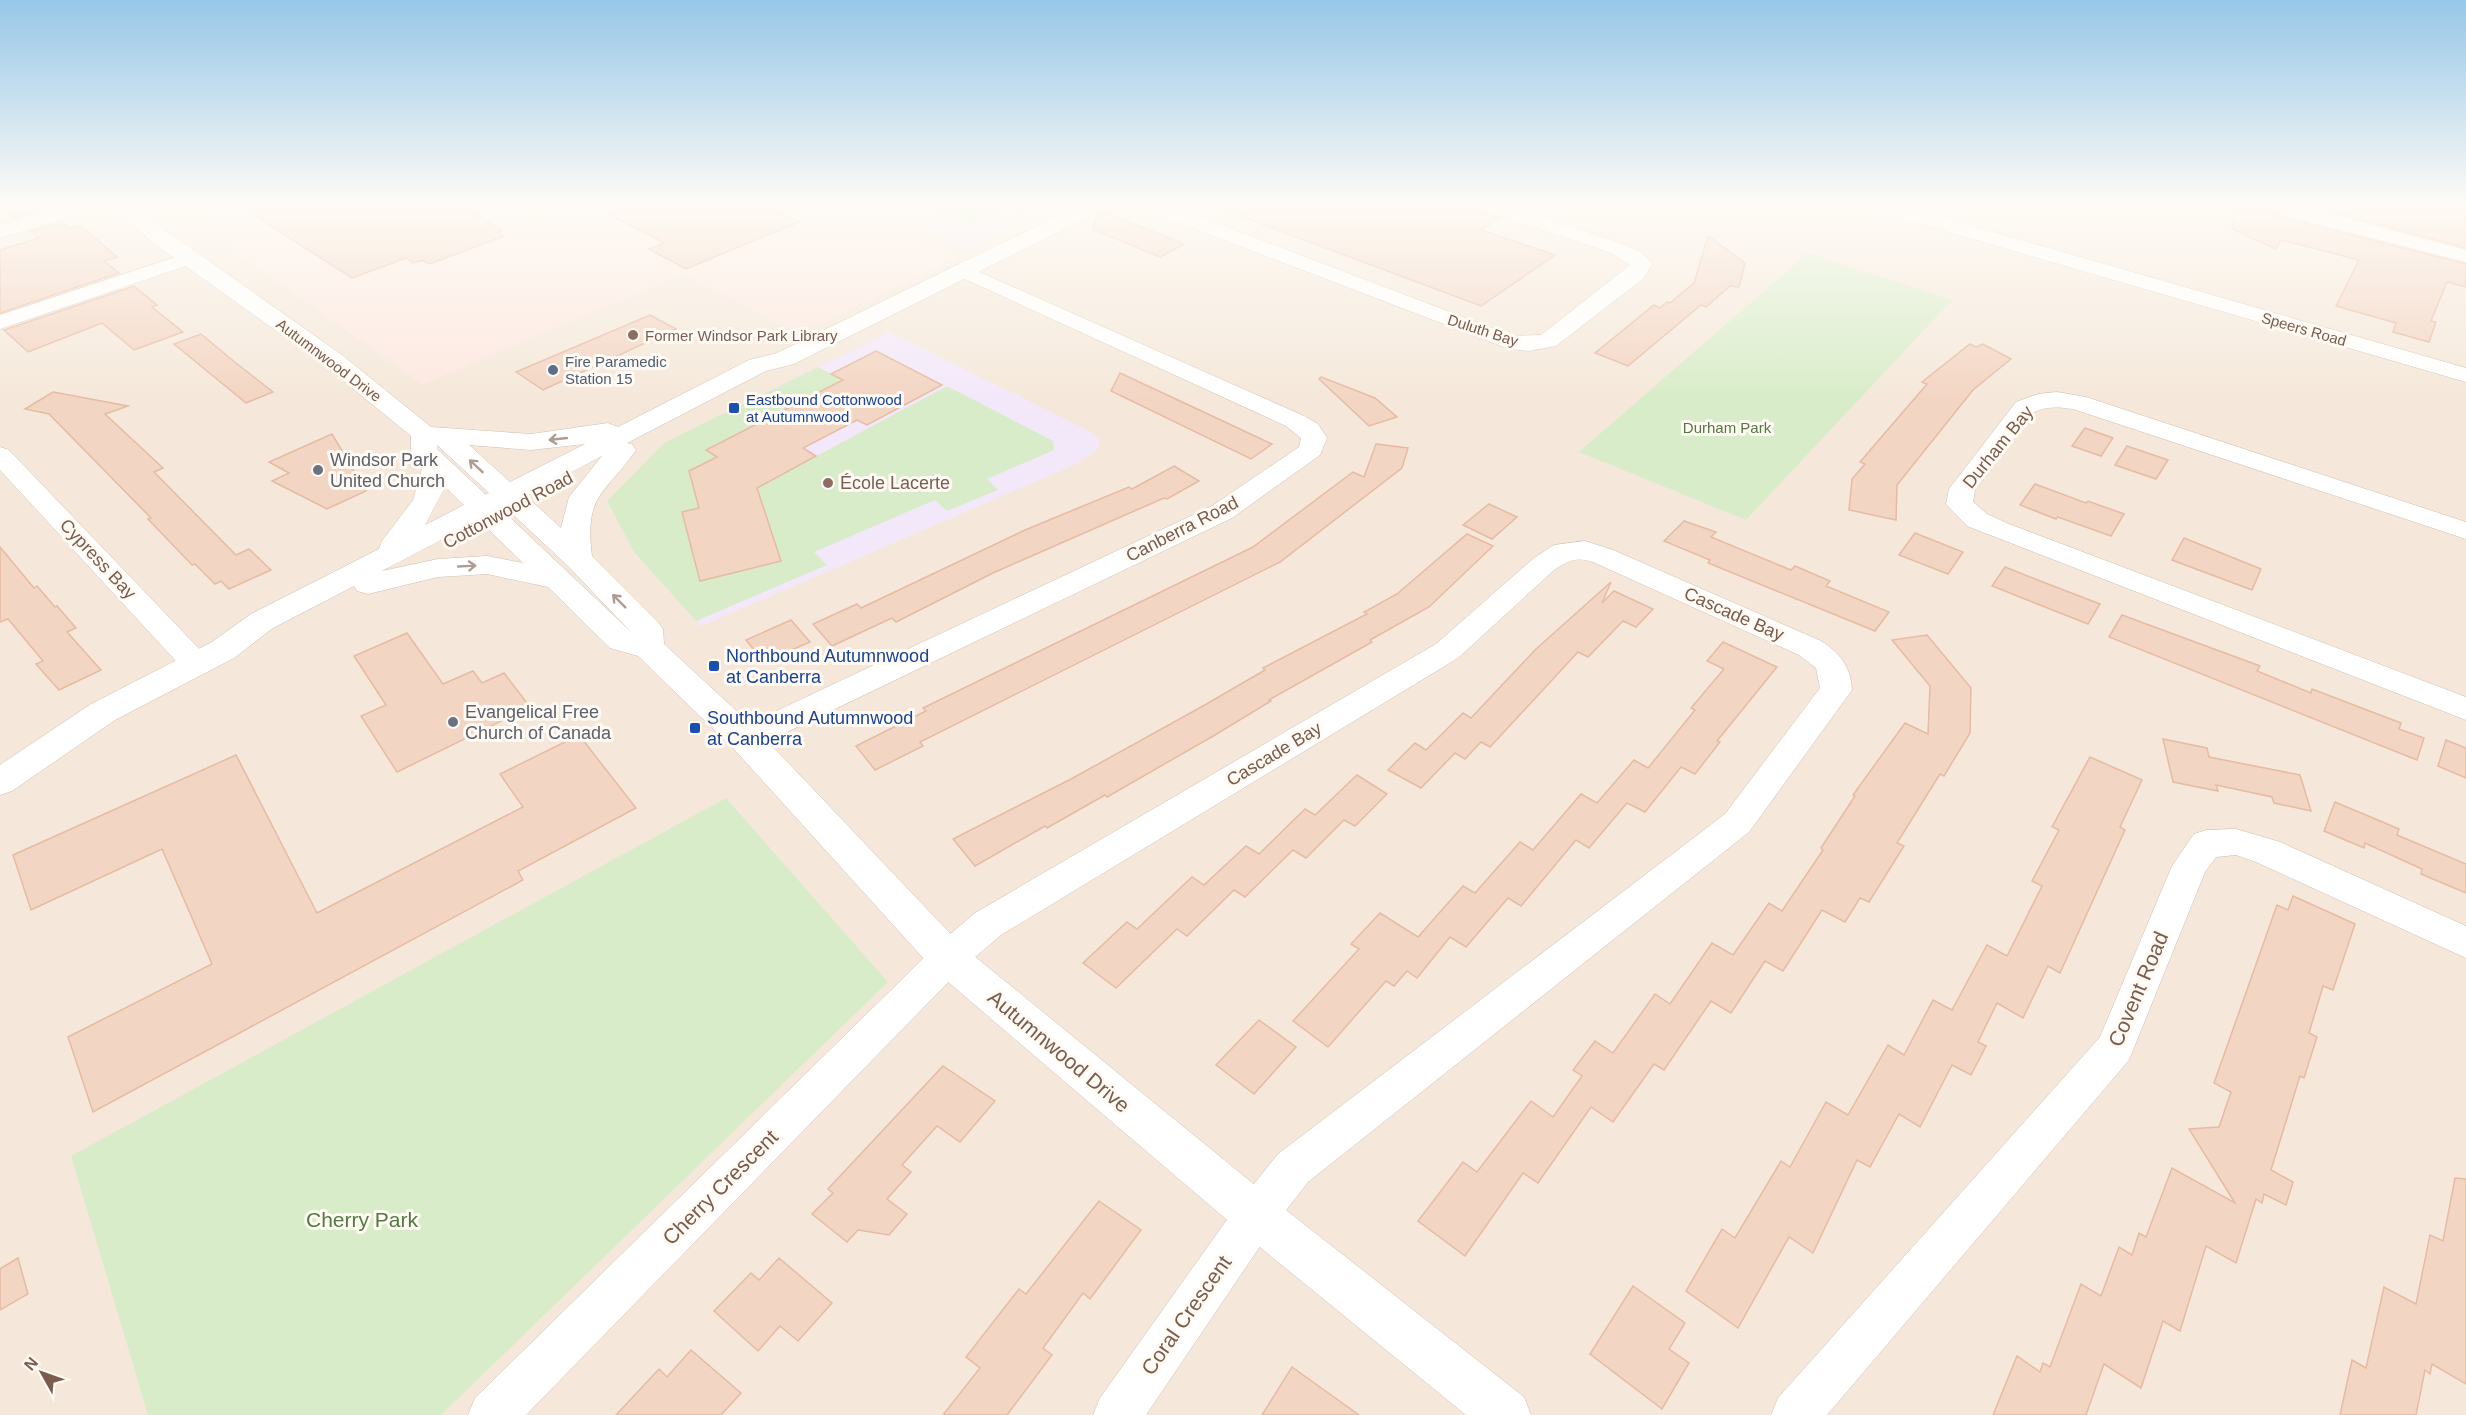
<svg xmlns="http://www.w3.org/2000/svg" width="2466" height="1415" viewBox="0 0 2466 1415" font-family="Helvetica,sans-serif">
	<style>
		.residential { fill: #f5e8da }
		.commercial { fill: #fde8e0 }
		.education { fill: #f3e8fa }
		.green { fill: #d8ecc9 }
		.building { fill: #f3d5c3; stroke: #e6bba3; stroke-width: 1.5 }
		.lines { fill: none; stroke-linecap: round; stroke-linejoin: round }
		.minor-casing { stroke: #d1beb0; stroke-width: 1 }
		.tertiary-casing { stroke: #d1beb0; stroke-width: 1 }
		.minor { fill: #fff; fill-rule: evenodd }
		.tertiary { fill: #fff; fill-rule: evenodd }
		.oneway { stroke: #af9d94 }
		.education-dot { fill: #8d6e63; stroke: #fffaf3; stroke-width: 2 }
		.service-dot { fill: #5c6f8a; stroke: #fffaf3; stroke-width: 2 }
		.transit-dot { fill: #1a4fb4; stroke: #fffaf3; stroke-width: 2 }
		.worship-dot { fill: #6b7280; stroke: #fffaf3; stroke-width: 2 }
		.labels { text-anchor: middle; dominant-baseline: central; stroke-width: 6; stroke-linejoin: round; paint-order: stroke }
		.far-street-label { font-size: 15px; fill: #7a5c4d; stroke: #fffaf3 }
		.far-education-label { font-size: 15px; fill: #785e54; stroke: #fffaf3; text-anchor: start }
		.far-service-label { font-size: 15px; fill: #4e5e75; stroke: #fffaf3; text-anchor: start }
		.far-transit-label { font-size: 15px; fill: #164399; stroke: #fffaf3; text-anchor: start }
		.far-park-label { font-size: 15px; fill: #537a41; stroke: #fffaf3 }
		.street-label { font-size: 18px; fill: #7a5c4d; stroke: #fffaf3 }
		.worship-label { font-size: 18px; fill: #5b616d; stroke: #fffaf3; text-anchor: start }
		.education-label { font-size: 18px; fill: #785e54; stroke: #fffaf3; text-anchor: start }
		.transit-label { font-size: 18px; fill: #164399; stroke: #fffaf3; text-anchor: start }
		.near-street-label { font-size: 21px; fill: #7a5c4d; stroke: #fffaf3 }
		.near-park-label { font-size: 21px; fill: #537a41; stroke: #fffaf3 }
	</style>
	<rect width="100%" height="100%" fill="#fdf6ec"/>
	<rect class="residential" x="0" y="202" width="2466" height="1213"/>
	<path class="commercial" d="M275,202H480L526,228L596,202H836L957,258L798,334L683,274L423,384L199,227Z"/>
	<g class="education">
		<path d="M865,202H1062L966,248Z"/>
		<path d="M889,332L1091,432L1100,440L1096,451L1074,465L701,626L634,552L607,501L664,443Z"/>
	</g>
	<g class="green">
		<path d="M954,202H956L993,211L974,224L936,215Z"/>
		<path d="M1808,253L1952,300L1746,520L1579,452Z"/>
		<path d="M818,367L843,380L707,450L717,457L689,471L699,508L682,512L700,581L781,561L757,488L947,386L1053,441L1054,450L987,479L998,490L947,511L935,500L814,552L827,565L696,621L634,552L607,501L664,443Z"/>
		<path d="M726,798L888,982L441,1415H148L71,1156Z"/>
	</g>
	<g class="building">
		<path d="M0,202H36L45,209L15,218L0,206Z"/>
		<path d="M233,202H454L502,230L497,232L504,236L435,262L429,264L422,260L413,263L406,258L352,278Z"/>
		<path d="M644,202H731L746,210L760,204L799,222L686,269L649,249L664,243L611,215Z"/>
		<path d="M1214,202H1466L1470,208L1499,218L1481,230L1555,255L1481,306L1280,231L1214,205Z"/>
		<path d="M2236,202H2256L2277,216L2466,264V287L2447,282L2431,321L2436,322L2429,342L2393,332L2396,323L2336,306L2359,260L2281,240L2276,249L2232,229Z"/>
		<path d="M2295,202H2352L2379,209L2380,202H2466V248Z"/>
		<path d="M1104,212L1184,244L1160,257L1092,229L1098,215Z"/>
		<path d="M61,222L69,228L81,226L117,257L104,261L119,273L0,313V250L39,238L31,231Z"/>
		<path d="M1708,236L1745,263L1739,287L1730,286L1706,307L1701,305L1628,366L1595,353L1654,305L1660,308L1667,302L1670,303L1694,283Z"/>
		<path d="M134,286L157,305L152,307L183,332L134,350L102,323L28,352L4,330Z"/>
		<path d="M650,315L676,329L543,390L516,372Z"/>
		<path d="M201,334L236,363L273,392L246,403L174,344Z"/>
		<path d="M1970,344L1976,347L1983,344L2011,359L1973,390L1897,485L1896,520L1849,510L1852,479L1865,464L1860,462L1927,384L1922,382Z"/>
		<path d="M876,351L942,385L867,425L857,420L803,448L816,456L757,488L781,561L700,581L682,512L699,508L689,471L717,457L706,450L843,380L831,374Z"/>
		<path d="M1120,373L1210,415L1272,444L1251,459L1111,391Z"/>
		<path d="M1321,377L1375,398L1397,417L1369,426L1319,379Z"/>
		<path d="M53,392L128,406L105,414L163,468L154,472L236,555L249,549L271,570L229,589L221,581L215,584L195,564L192,565L148,519L151,518L49,414L25,409Z"/>
		<path d="M2085,428L2113,438L2101,456L2072,446Z"/>
		<path d="M332,434L366,491L327,509L272,481L289,473L269,462Z"/>
		<path d="M1376,444L1408,448L1402,468L1280,562L920,742L923,746L875,770L856,746L926,711L923,708L1253,547L1353,472L1364,477Z"/>
		<path d="M2127,446L2168,460L2156,479L2115,465Z"/>
		<path d="M1174,466L1199,481L1167,499L1164,498L993,573L896,622L892,618L832,646L813,624L857,604L861,608L1025,530L1129,487L1132,489Z"/>
		<path d="M2035,484L2086,503L2088,501L2124,514L2111,536L2058,517L2056,519L2020,505Z"/>
		<path d="M1489,504L1517,517L1492,539L1463,525Z"/>
		<path d="M1684,521L1716,532L1711,537L1791,570L1795,566L1830,581L1826,586L1889,612L1875,631L1708,563L1710,560L1664,541Z"/>
		<path d="M1915,533L1963,552L1948,574L1899,555Z"/>
		<path d="M1467,534L1493,546L1429,607L1370,640L1372,642L1269,700L1271,701L1215,735L1107,797L1105,795L1047,828L1045,826L975,866L953,839L1071,779L1203,706L1265,670L1263,668L1367,614L1364,612L1397,594Z"/>
		<path d="M2184,538L2261,569L2252,590L2172,560Z"/>
		<path d="M0,547L34,588L37,586L55,607L57,606L76,628L67,632L101,670L59,690L36,664L43,661L8,619L0,622Z"/>
		<path d="M2005,567L2048,584L2100,604L2088,624L1992,586Z"/>
		<path d="M1611,582L1602,603L1614,591L1653,609L1636,627L1623,621L1588,657L1578,652L1490,747L1481,742L1465,759L1455,753L1421,788L1388,770L1415,743L1426,750L1463,713L1471,718L1536,649Z"/>
		<path d="M2122,615L2260,666L2257,671L2311,693L2312,689L2401,723L2399,729L2424,738L2417,760L2109,637Z"/>
		<path d="M791,620L810,642L764,662L746,640Z"/>
		<path d="M407,633L443,684L473,671L482,683L504,673L530,707L397,772L361,716L386,705L354,656Z"/>
		<path d="M1927,635L1971,688L1970,733L1944,776L1940,774L1897,843L1904,846L1869,902L1860,898L1845,922L1822,910L1783,971L1765,961L1731,1013L1711,1001L1664,1070L1654,1064L1613,1122L1591,1107L1538,1183L1523,1173L1465,1256L1418,1221L1463,1162L1477,1172L1531,1101L1553,1117L1582,1076L1573,1070L1595,1041L1613,1053L1655,994L1670,1004L1712,943L1733,955L1769,903L1782,911L1823,850L1821,848L1855,796L1853,795L1905,723L1928,734L1930,686L1892,640Z"/>
		<path d="M1723,642L1777,667L1717,741L1720,742L1695,774L1681,767L1645,812L1627,803L1589,848L1576,840L1521,906L1508,898L1466,947L1450,937L1417,978L1407,971L1394,986L1386,981L1328,1047L1293,1021L1359,949L1351,944L1380,913L1418,937L1463,886L1475,893L1520,842L1533,850L1581,794L1597,803L1634,760L1648,768L1695,710L1691,708L1724,669L1707,661Z"/>
		<path d="M579,735L636,808L518,871L523,880L93,1112L68,1037L212,964L162,849L31,910L13,855L236,755L317,913L523,807L500,774Z"/>
		<path d="M2163,739L2207,748L2209,757L2300,775L2311,811L2274,803L2272,797L2216,785L2218,791L2173,782Z"/>
		<path d="M2446,740L2466,748V778L2438,766Z"/>
		<path d="M2090,757L2142,780L2120,827L2125,830L2060,973L2048,966L2023,1018L1997,1003L1978,1042L1986,1046L1971,1075L1952,1065L1920,1127L1899,1114L1870,1167L1857,1160L1813,1253L1789,1237L1738,1328L1686,1291L1722,1229L1735,1238L1781,1161L1790,1167L1826,1102L1848,1115L1888,1045L1904,1055L1933,1000L1952,1010L1987,945L2007,956L2042,886L2032,881L2059,830L2052,827Z"/>
		<path d="M1357,775L1387,794L1355,826L1344,820L1306,858L1293,850L1245,897L1234,890L1187,936L1177,929L1116,988L1083,963L1127,922L1137,929L1192,877L1204,885L1246,846L1259,854L1305,809L1315,815Z"/>
		<path d="M2335,802L2399,829L2397,835L2466,864V893L2421,874L2422,869L2365,843L2364,848L2324,831Z"/>
		<path d="M2293,896L2355,924L2333,990L2323,986L2309,1033L2317,1037L2304,1078L2300,1076L2271,1170L2293,1182L2286,1205L2264,1194L2262,1203L2256,1199L2236,1263L2206,1246L2180,1331L2163,1321L2141,1388L2104,1364L2086,1415H1993L2017,1356L2040,1372L2043,1363L2050,1367L2081,1284L2101,1296L2119,1247L2132,1255L2139,1233L2146,1237L2172,1168L2235,1203L2189,1129L2219,1127L2231,1092L2214,1083L2277,905L2288,910Z"/>
		<path d="M1259,1020L1296,1047L1254,1094L1216,1065Z"/>
		<path d="M943,1066L995,1101L960,1142L937,1126L902,1165L911,1172L887,1199L907,1214L889,1235L858,1230L847,1242L812,1214L833,1193L828,1189Z"/>
		<path d="M2455,1178L2466,1179V1384L2432,1364L2430,1374L2425,1370L2416,1415H2340L2352,1360L2366,1368L2384,1287L2416,1304L2430,1235L2443,1241Z"/>
		<path d="M1099,1201L1141,1230L1090,1299L1083,1293L1043,1348L1052,1355L1007,1415H943L980,1368L966,1357L1019,1289L1026,1294Z"/>
		<path d="M18,1258L28,1294L0,1310V1269Z"/>
		<path d="M779,1258L832,1303L798,1341L780,1326L758,1351L714,1311L751,1273L759,1280Z"/>
		<path d="M1633,1286L1685,1323L1669,1349L1689,1363L1662,1409L1590,1354Z"/>
		<path d="M691,1350L741,1393L721,1415H616L659,1369L667,1377Z"/>
		<path d="M1292,1367L1359,1415H1262Z"/>
	</g>
	<g class="lines">
		<g class="minor-casing">
			<g id="minor">
				<path d="M75,202H107L104,206L0,238V225Z"/>
				<path d="M1132,202H1161L1513,336L1541,335L1630,265L1611,253L1471,206L1468,202H1498L1625,245L1641,252L1652,264L1644,278L1556,346L1529,351L1509,349L1135,206Z"/>
				<path d="M1856,202H1889L2466,368V382L1859,206Z"/>
				<path d="M2258,202H2285L2466,250V262L2278,214Z"/>
				<path d="M191,252L198,254L201,258L198,262L0,329V315Z"/>
				<path d="M961,264L1304,416L1318,424L1327,438L1320,455L1232,518L756,747L745,751L734,747L729,739L734,731L1212,506L1299,447L1301,438L1286,426L954,274L950,270L954,266Z"/>
				<path d="M2057,392L2086,397L2466,522V539L2073,409C2059,407 2047,406 2034,412L1975,490L1973,502L1987,514L2009,524L2466,697V720L1967,526L1946,504L1949,489L2016,402L2038,394Z"/>
				<path d="M0,447L9,450L207,657L211,664L207,671L196,674L185,671L0,470Z"/>
				<path d="M1585,541L1613,550L1821,641C1840,653 1851,667 1852,690L1749,832L1308,1182L1271,1230L1146,1415H1093L1100,1398L1241,1200L1278,1154L1725,814L1820,688L1816,668L1799,655L1593,562C1576,556 1568,561 1554,570L1458,658L1001,935L961,969L526,1415H468L475,1398L935,947L975,913L1436,644L1534,558L1554,545Z"/>
				<path d="M2236,829L2280,842L2466,926V958L2256,862L2236,855L2216,857L2205,872L2129,1060L1827,1415H1771L1778,1398L2100,1037L2172,866L2194,834L2206,830Z"/>
			</g>
		</g>
		<g class="tertiary-casing">
			<path id="tertiary" d="M106,202H129L172,235L342,355L431,427L531,434L608,423L618,427L749,360L777,353L1086,202H1113L1110,206L794,364L766,371L627,443L632,444L636,450C605,495 584,493 592,556L658,622L663,629L664,644L757,730L962,946L1272,1199L1524,1397L1531,1415H1466L1240,1231L934,970L733,748L638,656L610,648L548,587L487,574L438,577L368,594L357,591L354,586L273,628L234,658L115,720L12,791L0,795V765L91,704L212,642L251,614L379,549L382,541L413,500L423,465L411,451V436L324,365L156,245ZM585,444L510,482L469,445L531,450ZM437,445L489,493L485,494L437,449ZM602,456L569,497L561,528L526,496ZM445,487L464,505L425,525ZM505,507L568,566L632,633L501,509ZM479,520L523,563L487,556L438,559L382,571Z"/>
		</g>
		<use href="#minor" class="minor"/>
		<use href="#tertiary" class="tertiary"/>
	</g>
	<defs><path id="oneway-shaft" d="M-6 0H5M1.5-3L5.5 0L1.5 3" fill="none" stroke-width="1.6" stroke-linecap="round" stroke-linejoin="round" transform="scale(1.5)"/></defs>
	<g class="oneway">
		<use href="#oneway-shaft" transform="translate(558 439) rotate(174)"/>
		<use href="#oneway-shaft" transform="translate(476 466) rotate(-137)"/>
		<use href="#oneway-shaft" transform="translate(467 566) rotate(-3)"/>
		<use href="#oneway-shaft" transform="translate(619 601) rotate(-135)"/>
	</g>
	<linearGradient id="sky" x2="0" y2="1"><stop stop-color="#97c7e8"/><stop offset="0.51" stop-color="#fefbf6"/><stop offset="1" stop-color="#fefbf6" stop-opacity="0"/></linearGradient>
	<rect width="2466" height="400" fill="url(#sky)"/>
	<g class="education-dot">
		<circle cx="633" cy="335" r="6"/>
		<circle cx="828" cy="483" r="6"/>
	</g>
	<circle class="service-dot" cx="553" cy="370" r="6"/>
	<g class="transit-dot">
		<rect x="728" y="402" width="12" height="12" rx="3"/>
		<rect x="708" y="660" width="12" height="12" rx="3"/>
		<rect x="689" y="722" width="12" height="12" rx="3"/>
	</g>
	<g class="worship-dot">
		<circle cx="318" cy="470" r="6"/>
		<circle cx="453" cy="722" r="6"/>
	</g>
	<g class="labels">
		<g class="far-street-label">
			<text transform="translate(2304 329) rotate(16)">Speers Road</text>
			<text transform="translate(1483 330) rotate(18)">Duluth Bay</text>
			<text transform="translate(329 360) rotate(37)">Autumnwood Drive</text>
		</g>
		<g class="far-education-label">
			<text x="645" y="335">Former Windsor Park Library</text>
		</g>
		<g class="far-service-label">
			<text x="565" y="361">Fire Paramedic<tspan x="565" dy="17">Station 15</tspan></text>
		</g>
		<g class="far-transit-label">
			<text x="746" y="399">Eastbound Cottonwood<tspan x="746" dy="17">at Autumnwood</tspan></text>
		</g>
		<g class="far-park-label">
			<text x="1727" y="427">Durham Park</text>
		</g>
		<g class="street-label">
			<text transform="translate(1998 447) rotate(-51)">Durham Bay</text>
			<text transform="translate(508 510) rotate(-28)">Cottonwood Road</text>
			<text transform="translate(1182 529) rotate(-27)">Canberra Road</text>
			<text transform="translate(98 559) rotate(47)">Cypress Bay</text>
			<text transform="translate(1734 614) rotate(24)">Cascade Bay</text>
			<text transform="translate(1274 754) rotate(-31)">Cascade Bay</text>
		</g>
		<g class="worship-label">
			<text x="330" y="460">Windsor Park<tspan x="330" dy="21">United Church</tspan></text>
			<text x="465" y="712">Evangelical Free<tspan x="465" dy="21">Church of Canada</tspan></text>
		</g>
		<g class="education-label">
			<text x="840" y="483">École Lacerte</text>
		</g>
		<g class="transit-label">
			<text x="726" y="656">Northbound Autumnwood<tspan x="726" dy="21">at Canberra</tspan></text>
			<text x="707" y="718">Southbound Autumnwood<tspan x="707" dy="21">at Canberra</tspan></text>
		</g>
		<g class="near-street-label">
			<text transform="translate(2138 989) rotate(-67)">Covent Road</text>
			<text transform="translate(1059 1051) rotate(40)">Autumnwood Drive</text>
			<text transform="translate(720 1187) rotate(-45)">Cherry Crescent</text>
			<text transform="translate(1186 1315) rotate(-55)">Coral Crescent</text>
		</g>
		<g class="near-park-label">
			<text x="362" y="1219">Cherry Park</text>
		</g>
	</g>
	<g transform="translate(42 1373) rotate(310)" stroke="#fffaf3" stroke-width="4.5" paint-order="stroke">
	<path d="M0-4.5L10 22L0 15L-10 22Z" fill="#7a5c4d"/>
	<text y="-9" font-size="16" font-weight="bold" text-anchor="middle" fill="#7a5c4d">N</text>
	</g>
</svg>
